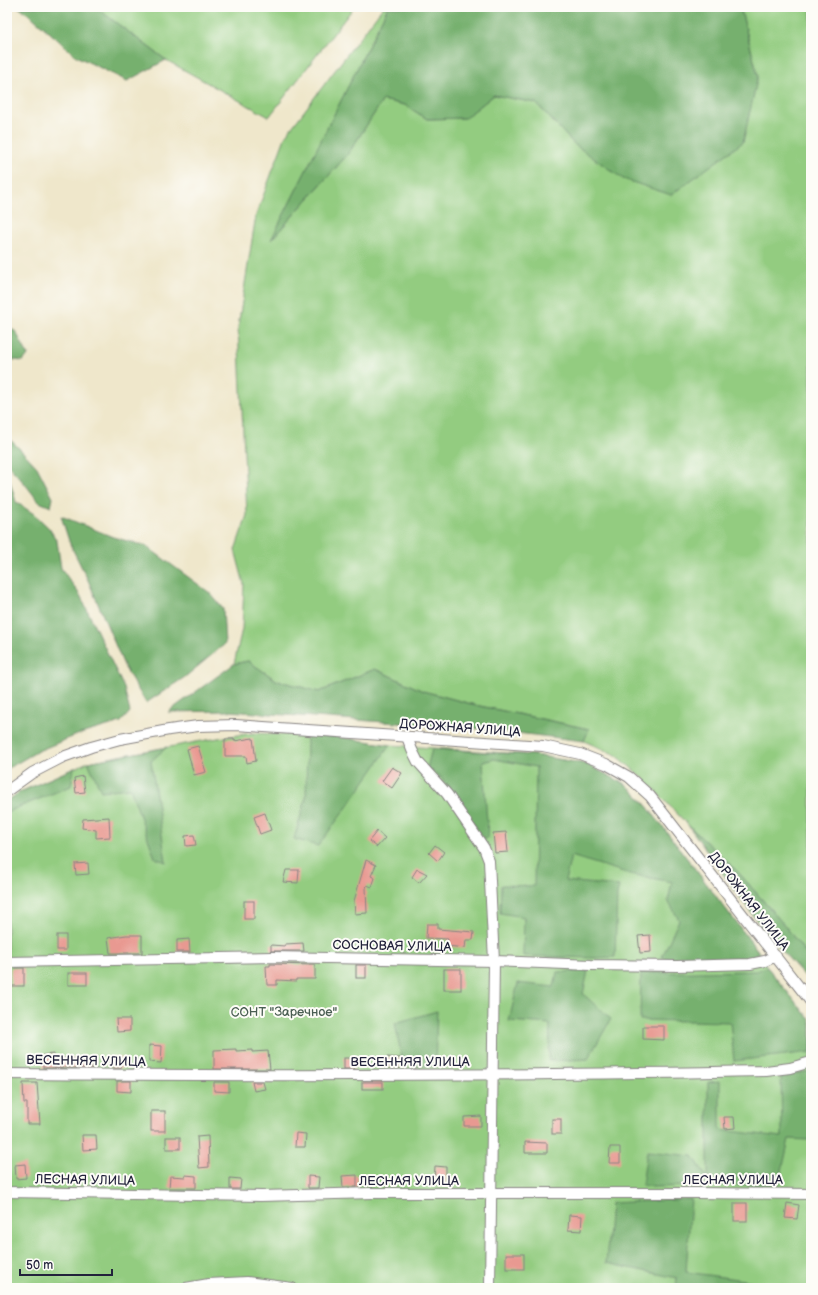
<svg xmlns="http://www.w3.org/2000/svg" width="818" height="1295" viewBox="0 0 818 1295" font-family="'Balsamiq Sans',sans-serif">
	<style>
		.green { fill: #93cc80; stroke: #5a775e }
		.forest { fill: #76b06e; stroke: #4c6954 }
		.building { fill: #e89991 }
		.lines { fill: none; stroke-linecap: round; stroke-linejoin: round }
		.street-casing { stroke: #888483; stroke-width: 12 }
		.street { stroke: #fff; stroke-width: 10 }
		.labels { text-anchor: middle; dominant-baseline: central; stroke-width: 4; stroke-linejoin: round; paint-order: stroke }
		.street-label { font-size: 13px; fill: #22223b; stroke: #fdfcf7 }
		.park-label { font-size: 13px; fill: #4a5e53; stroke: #fdfcf7 }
	</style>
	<rect width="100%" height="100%" fill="#fdfcf7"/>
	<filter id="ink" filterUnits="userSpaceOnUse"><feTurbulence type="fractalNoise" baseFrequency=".025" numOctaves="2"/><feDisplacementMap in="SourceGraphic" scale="8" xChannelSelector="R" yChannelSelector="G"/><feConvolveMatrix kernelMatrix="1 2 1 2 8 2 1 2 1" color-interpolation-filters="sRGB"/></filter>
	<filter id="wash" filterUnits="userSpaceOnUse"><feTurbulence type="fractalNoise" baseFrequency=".012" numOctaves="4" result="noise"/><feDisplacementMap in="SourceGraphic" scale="16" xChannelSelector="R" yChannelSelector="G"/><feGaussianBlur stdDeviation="0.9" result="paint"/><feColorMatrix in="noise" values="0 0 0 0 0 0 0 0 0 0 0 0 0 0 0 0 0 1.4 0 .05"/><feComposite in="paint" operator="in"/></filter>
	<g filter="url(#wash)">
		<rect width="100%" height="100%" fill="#efe7cb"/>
		<g class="green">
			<path d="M95,7H354L269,117L166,60Z"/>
			<path d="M383,7H388L272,239L348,154L383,100L405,105L427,119L465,118L494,95L536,103L575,145L758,76L740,7H811V960L786,927L738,872L688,825L643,778L616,755L584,741L589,729L475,705L423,691L375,669L319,692L276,680L248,661L234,664L242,629L244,584L235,550L247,515L238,327L256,215L286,135Z"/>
			<path d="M253,733L338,737L390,745L534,755L586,764L627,785L646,805L662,826L758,951L767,967L811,1021V1288H7V801L20,792L88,762L218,738Z"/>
		</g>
		<g class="forest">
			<path d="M18,7H95L166,60L127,81L76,56L31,16Z"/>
			<path d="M388,7H740L758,76L743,142L671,195L623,179L575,145L536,103L494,95L465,118L427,119L405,105L383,100L348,154L271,240Z"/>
			<path d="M7,325L16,332L28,355L23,361L7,359Z"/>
			<path d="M7,437L21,450L37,467L53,498L51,507L39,502L25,484L7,464Z"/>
			<path d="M7,478L10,481L16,502L34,514L49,528L57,541L61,568L80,595L124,688L130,712L121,722L77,735L38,751L7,769Z"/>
			<path d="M61,516L113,537L146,546L210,593L223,609L225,644L185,677L146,703L125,668L88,580L70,544Z"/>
			<path d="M248,661L276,680L319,692L375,669L423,691L475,705L589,729L584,741L483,729L229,711L168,712L234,664Z"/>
			<path d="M307,736L339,737L390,745L350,803L318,846L294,839L306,798Z"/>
			<path d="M167,747L151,761L166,862L155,858L130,788L101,791L88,762Z"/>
			<path d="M432,749L534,755L586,764L627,785L646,805L758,951L752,960L678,962L662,957L679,920L668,901L672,882L630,874L571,856L565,881L619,886L617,895L615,957L594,958L523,956L524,917L500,913L501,885L534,886L536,767L494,759L483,762L488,837L485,840L441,777L427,768Z"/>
			<path d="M74,768L71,786L7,812V801L20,792Z"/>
			<path d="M688,825L738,872L786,927L811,960V983L764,931Z"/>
			<path d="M767,967L811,1021V1052L734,1061L730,1022L640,1020L641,973L756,971Z"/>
			<path d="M588,971L583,994L611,1019L588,1059L549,1061L550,1024L509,1021L518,983L554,987L557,972Z"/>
			<path d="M437,1011L435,1067L403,1065L395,1023Z"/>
			<path d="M811,1071V1138L809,1140L789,1139L779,1184L652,1187L642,1185L647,1151L693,1156L708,1179V1082L720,1081V1130L782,1137L781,1076Z"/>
			<path d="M691,1199L686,1272L751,1281L750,1288H676L677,1278L606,1263L611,1203Z"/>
		</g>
		<g id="blocks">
			<g class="building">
				<path d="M253,738L256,761L247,763L246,756H225V739H234V741Z"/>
				<path d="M198,746L206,772L194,775L187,749Z"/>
				<path d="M392,767L402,773L392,788L382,781Z"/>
				<path d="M83,776L85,792L76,793L74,778Z"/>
				<path d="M265,813L271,830L260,834L254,817Z"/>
				<path d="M109,817L110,837L96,838V830L82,828L83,819Z"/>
				<path d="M377,831L385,838L377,847L369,841Z"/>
				<path d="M506,832L508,852L495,853L493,833Z"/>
				<path d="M194,835L196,845L186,846L185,836Z"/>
				<path d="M435,845L444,852L438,861L429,853Z"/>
				<path d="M366,860L376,865L371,876L375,878L372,887L367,885L366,888L367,913L355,914L354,901Z"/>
				<path d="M88,863L89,874L76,875L75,864Z"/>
				<path d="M417,869L427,874L419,883L412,877Z"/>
				<path d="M286,870H299L298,883L283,882Z"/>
				<rect x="244" y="901" width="10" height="18"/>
				<path d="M427,924H438V929L474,932L473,940H466L465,948L447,946L448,939L426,938Z"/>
				<rect x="57" y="935" width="9" height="15"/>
				<path d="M126,935H142V953H110L108,938Z"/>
				<path d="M650,935L651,952L640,953L638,936Z"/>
				<path d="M189,939L190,952H177V940Z"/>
				<path d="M303,943L304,951H271V945L285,946V944Z"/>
				<path d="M270,964L315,965V979H296V981L277,980V985H267L266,966H270Z"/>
				<rect x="356" y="965" width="10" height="13"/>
				<rect x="11" y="968" width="13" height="18"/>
				<rect x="444" y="969" width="17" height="21"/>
				<rect x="68" y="973" width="19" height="12"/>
				<path d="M116,1019H130V1031L117,1032Z"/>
				<path d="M643,1026H664V1040L643,1039Z"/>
				<path d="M149,1045L162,1046L161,1063L149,1062Z"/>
				<path d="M236,1049V1051L252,1050V1052L268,1051L270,1069H214V1050Z"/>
				<path d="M54,1054V1058L92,1059V1068H43V1055Z"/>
				<path d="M387,1057L400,1058V1068L387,1067Z"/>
				<path d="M112,1058H122L121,1068H112Z"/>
				<rect x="344" y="1058" width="10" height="11"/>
				<path d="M117,1081H131V1092L117,1091Z"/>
				<path d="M214,1082H229V1092L214,1091Z"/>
				<path d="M252,1082H263L265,1089L254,1091Z"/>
				<rect x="362" y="1082" width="21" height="7"/>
				<path d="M23,1083H37L40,1124H27V1103H24Z"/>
				<rect x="151" y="1111" width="14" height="20"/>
				<path d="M481,1116V1126H464V1117Z"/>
				<path d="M724,1117H734L735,1128L725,1129Z"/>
				<rect x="552" y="1119" width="9" height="15"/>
				<path d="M296,1133L306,1134L305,1147H295Z"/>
				<path d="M82,1135H96L97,1149L83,1150Z"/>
				<path d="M208,1136L209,1167L199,1168L197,1137Z"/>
				<rect x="166" y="1137" width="14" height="12"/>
				<path d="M525,1142L547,1143V1153H525Z"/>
				<path d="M610,1147H620V1163H609Z"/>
				<path d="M25,1164L26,1178L16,1179L15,1165Z"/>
				<path d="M435,1166L446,1167V1183H434Z"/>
				<path d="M185,1175L196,1176V1188H169L170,1176L185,1177Z"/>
				<path d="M357,1175V1187H343L342,1176Z"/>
				<path d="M308,1176L319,1177L318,1188H308Z"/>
				<path d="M230,1178L241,1179L240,1189H230Z"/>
				<rect x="734" y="1203" width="13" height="18"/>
				<path d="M787,1203L799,1205L797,1219L785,1218Z"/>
				<path d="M569,1215L582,1216L581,1231L568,1230Z"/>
				<rect x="506" y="1254" width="18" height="15"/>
			</g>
		</g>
	</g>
	<g filter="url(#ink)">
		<use href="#blocks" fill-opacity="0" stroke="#888483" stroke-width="1"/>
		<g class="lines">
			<g class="street-casing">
				<g id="street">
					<path d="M407,737L412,750L418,762L447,794L484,848L489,861L494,961L490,1288"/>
					<path d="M7,791L32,773L63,757L91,747L120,739L169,730L198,726L236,725L543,746L580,754L606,764L629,777L650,796L811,1002"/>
					<path d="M7,962L272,957L494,961L591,965L677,966L750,964L765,961L776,956"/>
					<path d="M7,1074C260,1076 513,1076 766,1071L790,1068L811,1062"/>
					<path d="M7,1192L261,1196L373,1193H695L811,1194"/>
					<path d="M186,1288L209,1284L247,1282L292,1288"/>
				</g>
			</g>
			<use href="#street" class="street"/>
		</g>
	</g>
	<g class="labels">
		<g class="street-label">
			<text transform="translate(460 728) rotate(4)">ДОРОЖНАЯ УЛИЦА</text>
			<text transform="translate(749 901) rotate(52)">ДОРОЖНАЯ УЛИЦА</text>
			<text transform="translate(392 946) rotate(1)">СОСНОВАЯ УЛИЦА</text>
			<text transform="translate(86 1061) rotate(1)">ВЕСЕННЯЯ УЛИЦА</text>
			<text x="410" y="1062">ВЕСЕННЯЯ УЛИЦА</text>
			<text transform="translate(85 1180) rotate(1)">ЛЕСНАЯ УЛИЦА</text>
			<text x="733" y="1180">ЛЕСНАЯ УЛИЦА</text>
			<text x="409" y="1181">ЛЕСНАЯ УЛИЦА</text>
		</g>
		<g class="park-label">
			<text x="284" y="1012">СОНТ "Заречное"</text>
		</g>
	</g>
	<rect width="818" height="1295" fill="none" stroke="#fdfcf7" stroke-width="24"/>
	<path d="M20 1269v6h92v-6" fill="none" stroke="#22223b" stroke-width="2"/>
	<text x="26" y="1269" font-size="12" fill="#22223b" stroke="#fdfcf7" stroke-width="3" paint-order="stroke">50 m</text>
</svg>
